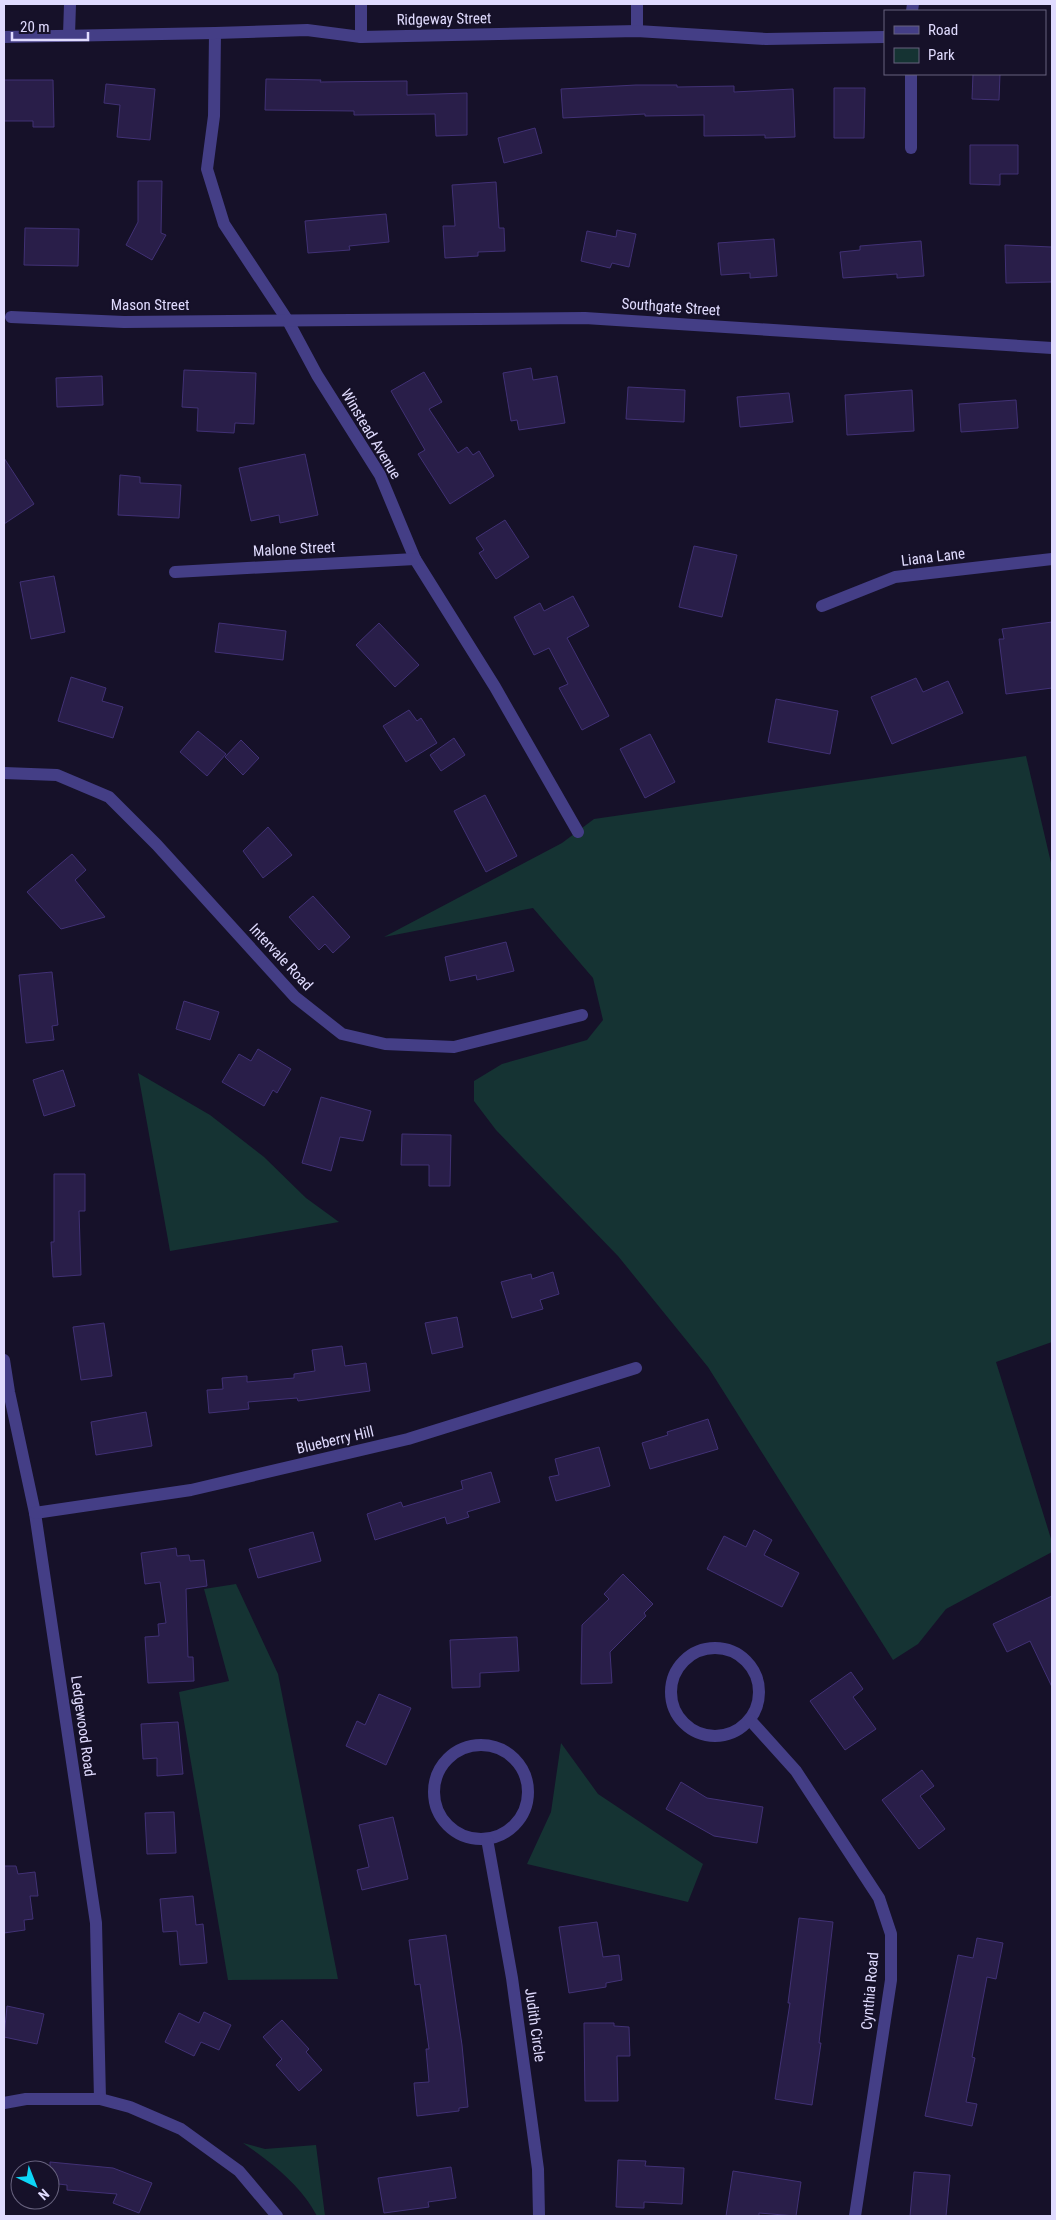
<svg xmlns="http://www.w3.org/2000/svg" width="1056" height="2220" viewBox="0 0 1056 2220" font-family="'Roboto Condensed',sans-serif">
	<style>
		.green { fill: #153333 }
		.building { fill: #291e49; stroke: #413175 }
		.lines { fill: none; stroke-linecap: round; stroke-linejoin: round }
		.minor { stroke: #443e86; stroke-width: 12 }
		.tertiary { stroke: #443e86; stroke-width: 12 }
		.labels { text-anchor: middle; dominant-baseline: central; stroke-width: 4; stroke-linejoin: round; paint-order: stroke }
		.street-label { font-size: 15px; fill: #e0dbfe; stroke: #161129 }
	</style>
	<rect width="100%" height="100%" fill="#161129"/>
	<g class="green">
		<path d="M1026,756L1052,867V1342L996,1362L1052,1542V1552L946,1609L918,1644L893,1660L708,1367L618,1256L496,1130L474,1101V1081L502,1064L587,1040L603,1020L593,978L533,908L384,937L562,843L594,819Z"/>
		<path d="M138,1073L210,1115L264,1157L306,1198L339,1222L170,1251Z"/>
		<path d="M236,1584L278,1674L338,1979L228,1980L179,1692L229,1681L204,1589Z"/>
		<path d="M561,1743L598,1794L703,1864L688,1902L527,1864L551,1812Z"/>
		<path d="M243,2143L265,2149L316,2145L325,2216H317C301,2185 271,2162 243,2143Z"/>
	</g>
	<g class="building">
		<path d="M973,74H1000L999,100L972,99Z"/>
		<path d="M266,79L321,80L320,82L407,81V95L467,93V135L436,136L435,114L354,115V111L265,110Z"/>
		<path d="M4,80H53L54,127H33V121H4Z"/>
		<path d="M106,84L155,89L150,140L117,137L120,105L104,103Z"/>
		<path d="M636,85H677V87L734,86V92L793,89L795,137L765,138V135L704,136V115L645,116V114L563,118L561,89Z"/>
		<path d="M834,88H865L864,138H834Z"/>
		<path d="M535,128L542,153L504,163L498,138Z"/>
		<path d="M970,145H1018V174H1000V185L970,184Z"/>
		<path d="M138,181H162L161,233L166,235L152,260L126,245L138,222Z"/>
		<path d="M496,182L499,228H504L505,251L478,252V256L445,258L443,226H455L452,185Z"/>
		<path d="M386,214L389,242L349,246L350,250L308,253L305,221Z"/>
		<path d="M25,228L79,229L78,266L24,265Z"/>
		<path d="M617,230L636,234L629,267L612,263L610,268L581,261L587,231L616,237Z"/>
		<path d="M774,239L777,276L750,278V273L721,275L718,243Z"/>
		<path d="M921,241L924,276L897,278V274L843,278L840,252L860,250V246Z"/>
		<path d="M1005,245L1052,247V282L1006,283Z"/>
		<path d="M531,368L533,380L557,376L565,423L519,430L517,420L511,421L503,373Z"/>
		<path d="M184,370L256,373L254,424L235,423L234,433L197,431L198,408L182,407Z"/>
		<path d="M424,372L442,402L429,409L458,453L467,447L473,455L479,451L494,476L450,504L418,454L425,450L391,391Z"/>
		<path d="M102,376L103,405L57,407L56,378Z"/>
		<path d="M628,387L685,390L684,422L626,419Z"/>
		<path d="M912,390L914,431L847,435L845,395Z"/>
		<path d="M789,393L793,422L740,427L737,397Z"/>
		<path d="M1016,400L1018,428L961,432L959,404Z"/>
		<path d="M305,454L318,515L280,523L279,515L251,521L239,468Z"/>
		<path d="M4,458L34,504L4,524Z"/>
		<path d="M120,475L140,477V483L181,485L179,518L118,515Z"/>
		<path d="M505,520L529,557L496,579L479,553L484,550L476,538Z"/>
		<path d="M694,546L737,555L722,617L679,607Z"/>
		<path d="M54,576L65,632L31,639L20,582Z"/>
		<path d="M573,596L589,626L567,638L609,716L582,730L559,688L568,684L549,648L534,655L514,617L540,603L544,611Z"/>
		<path d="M1052,622V688L1006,694L999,639H1004L1002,629Z"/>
		<path d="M219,623L286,631L283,660L215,652Z"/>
		<path d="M379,623L419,665L395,687L356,645Z"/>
		<path d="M71,677L106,688L102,701L123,707L113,738L58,721Z"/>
		<path d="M916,678L923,692L948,681L963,713L892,744L871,697Z"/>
		<path d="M776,699L838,711L830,754L768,742Z"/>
		<path d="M409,710L417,721L421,718L437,743L406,762L383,726Z"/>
		<path d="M198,731L226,754L207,776L180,752Z"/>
		<path d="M650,734L675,782L645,798L620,749Z"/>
		<path d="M454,738L465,755L441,771L430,755Z"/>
		<path d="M241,740L259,758L243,775L225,757Z"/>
		<path d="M485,795L517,856L486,872L454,811Z"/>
		<path d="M268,827L292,855L263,878L243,851Z"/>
		<path d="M72,854L86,870L75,880L105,917L61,929L27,892Z"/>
		<path d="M313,896L350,937L333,953L325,944L319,950L289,917Z"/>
		<path d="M506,942L514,971L477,980L476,975L450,981L445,957Z"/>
		<path d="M52,972L58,1025L52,1026L54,1040L26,1043L19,975Z"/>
		<path d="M184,1001L219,1012L210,1040L176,1029Z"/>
		<path d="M258,1049L291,1069L277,1093L273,1090L264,1106L222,1082L239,1054L251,1061Z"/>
		<path d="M63,1070L75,1106L44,1116L33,1080Z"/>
		<path d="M321,1097L371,1111L363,1141L340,1137L331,1171L302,1163Z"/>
		<path d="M402,1134L451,1135L450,1186H429V1165H401Z"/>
		<path d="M54,1174H85V1211H79L81,1275L53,1277L51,1242H54Z"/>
		<path d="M553,1272L559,1294L540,1300L543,1309L512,1318L501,1282L531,1274L532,1279Z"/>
		<path d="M457,1317L463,1347L432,1354L425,1323Z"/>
		<path d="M104,1323L112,1376L81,1380L73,1327Z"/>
		<path d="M342,1346L345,1366L366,1363L370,1391L298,1401L297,1398L248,1402L249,1409L209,1413L207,1390L223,1389L222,1378L247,1376V1382L294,1378V1374L315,1371L312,1350Z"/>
		<path d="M146,1412L152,1446L96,1455L91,1422Z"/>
		<path d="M708,1419L718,1449L650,1469L642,1443L668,1435L667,1432Z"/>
		<path d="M599,1447L610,1486L556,1501L549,1477L559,1475L555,1459Z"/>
		<path d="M491,1472L500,1502L467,1512L469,1517L447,1524L445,1517L375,1540L367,1514L401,1502L403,1507L463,1489L461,1481Z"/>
		<path d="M754,1530L772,1540L764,1555L799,1573L782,1607L707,1569L724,1536L746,1547Z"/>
		<path d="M313,1532L321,1561L258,1578L249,1549Z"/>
		<path d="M176,1548L177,1556L189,1555L190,1561L204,1560L207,1586L186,1589L188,1657H193L194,1681L148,1683L145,1637L159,1636L158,1624L166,1623L160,1582L145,1584L141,1553Z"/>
		<path d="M623,1574L653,1604L644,1613L646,1616L610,1652L612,1683L581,1684L582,1625L609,1599L604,1594Z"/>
		<path d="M1052,1596V1687L1030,1641L1007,1652L993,1624Z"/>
		<path d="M517,1637L519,1671L480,1673V1687L452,1688L450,1640Z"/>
		<path d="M851,1672L863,1689L853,1697L876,1729L845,1750L810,1701Z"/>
		<path d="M379,1694L411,1708L386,1765L346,1746L357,1721L365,1725Z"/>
		<path d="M178,1722L183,1774L157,1776V1758L143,1759L141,1724Z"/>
		<path d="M922,1770L934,1786L920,1796L945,1829L919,1849L882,1800Z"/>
		<path d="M681,1782L707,1798L763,1807L757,1843L714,1836L666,1809Z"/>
		<path d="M174,1812L176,1853L147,1854L145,1813Z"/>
		<path d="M393,1817L408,1879L362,1890L357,1870L369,1867L359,1825Z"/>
		<path d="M4,1866H16L18,1874L35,1872L38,1896H30L33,1919L24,1920L25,1930L4,1933Z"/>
		<path d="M193,1896L196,1925L203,1924L207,1963L180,1965L177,1931L163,1932L160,1899Z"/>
		<path d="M799,1918L833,1922L819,2043H821L812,2105L775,2099L790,2003H788Z"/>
		<path d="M597,1922L603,1957L619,1955L622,1980L606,1983V1987L569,1993L559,1927Z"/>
		<path d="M446,1935L462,2045L468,2107L459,2108V2111L417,2116L414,2083L429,2082L426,2049H429L420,1984L415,1985L409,1940Z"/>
		<path d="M977,1938L1003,1943L996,1979L987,1977L972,2057L975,2058L966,2102L977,2104L972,2126L925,2116L958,1955L973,1958Z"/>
		<path d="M7,2006L44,2014L37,2044L4,2037Z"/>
		<path d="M204,2012L231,2025L219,2050L201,2042L194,2056L165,2042L179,2013L199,2023Z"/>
		<path d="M282,2020L309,2049L306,2052L322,2070L299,2091L276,2065L282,2059L263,2037Z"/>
		<path d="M584,2023H614V2026L629,2027L630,2056H617L618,2101H585Z"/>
		<path d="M618,2160L646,2161L645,2166L684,2168L682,2204L644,2202V2208L616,2207Z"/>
		<path d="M50,2162L113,2168L152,2183L139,2213L113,2203L117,2194L67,2190V2185L50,2183Z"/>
		<path d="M451,2167L456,2198L428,2202L429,2207L384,2213L378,2178Z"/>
		<path d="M733,2171L801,2182L796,2216L759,2213V2216H726Z"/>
		<path d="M914,2172L950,2175L946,2216H910Z"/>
	</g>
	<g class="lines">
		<g class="minor">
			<path d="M361,4V37"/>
			<path d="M637,4V31"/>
			<path d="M912,11L913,4"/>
			<path d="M215,33L214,116L207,169L224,224L288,321L317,375L380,475L415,559L495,687L578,832"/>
			<path d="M69,35L70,4"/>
			<path d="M4,37L215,33L307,30L361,37L637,31L766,39L885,37"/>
			<path d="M911,148V74"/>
			<path d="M11,317L124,322L585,318L1052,348"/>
			<path d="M175,572L415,559"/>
			<path d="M822,606L895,577L1052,559"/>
			<path d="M4,773L57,775L109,797L157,845L295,997L342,1034L385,1044L454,1047L582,1015"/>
			<path d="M4,1360L9,1392L35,1513L96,1923L100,2099"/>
			<path d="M35,1513L191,1490L408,1439L636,1368"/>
			<circle cx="715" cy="1692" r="44"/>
			<path d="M750,1720L796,1771L879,1898L891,1934V1980L855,2216"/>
			<circle cx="481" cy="1792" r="47"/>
			<path d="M487,1839L512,1978L538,2169L539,2216"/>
		</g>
		<path class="tertiary" d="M4,2103L26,2099H100L130,2107L181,2129L239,2171L277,2216"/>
	</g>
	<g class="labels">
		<g class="street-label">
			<text transform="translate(444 19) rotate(-1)">Ridgeway Street</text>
			<text x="150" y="305">Mason Street</text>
			<text transform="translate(671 307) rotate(4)">Southgate Street</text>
			<text transform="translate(371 434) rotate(59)">Winstead Avenue</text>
			<text transform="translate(294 549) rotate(-3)">Malone Street</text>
			<text transform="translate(933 557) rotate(-7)">Liana Lane</text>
			<text transform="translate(281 957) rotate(47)">Intervale Road</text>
			<text transform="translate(335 1440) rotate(-13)">Blueberry Hill</text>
			<text transform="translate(83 1726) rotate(82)">Ledgewood Road</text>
			<text transform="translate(870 1991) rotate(-85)">Cynthia Road</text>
			<text transform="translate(535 2025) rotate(82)">Judith Circle</text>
		</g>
	</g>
	<rect width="1056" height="2220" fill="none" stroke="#e0dbfe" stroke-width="10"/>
	<rect x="884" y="10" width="162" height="65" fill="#161129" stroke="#67627e"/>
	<rect x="894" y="26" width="25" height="8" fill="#443e86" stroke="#67627e"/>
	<text x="928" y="35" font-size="15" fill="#e0dbfe">Road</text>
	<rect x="894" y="48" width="25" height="15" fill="#153333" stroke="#67627e"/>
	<text x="928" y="60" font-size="15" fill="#e0dbfe">Park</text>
	<g transform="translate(35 2185) rotate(137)"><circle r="24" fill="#161129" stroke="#67627e"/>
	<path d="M0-4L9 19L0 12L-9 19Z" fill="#0dd6f7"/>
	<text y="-8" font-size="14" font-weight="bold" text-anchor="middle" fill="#e0dbfe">N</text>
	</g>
	<path d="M12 32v8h76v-8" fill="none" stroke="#e0dbfe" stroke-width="2.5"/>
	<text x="20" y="32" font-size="15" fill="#e0dbfe" stroke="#161129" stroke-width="4" paint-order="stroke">20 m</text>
</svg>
